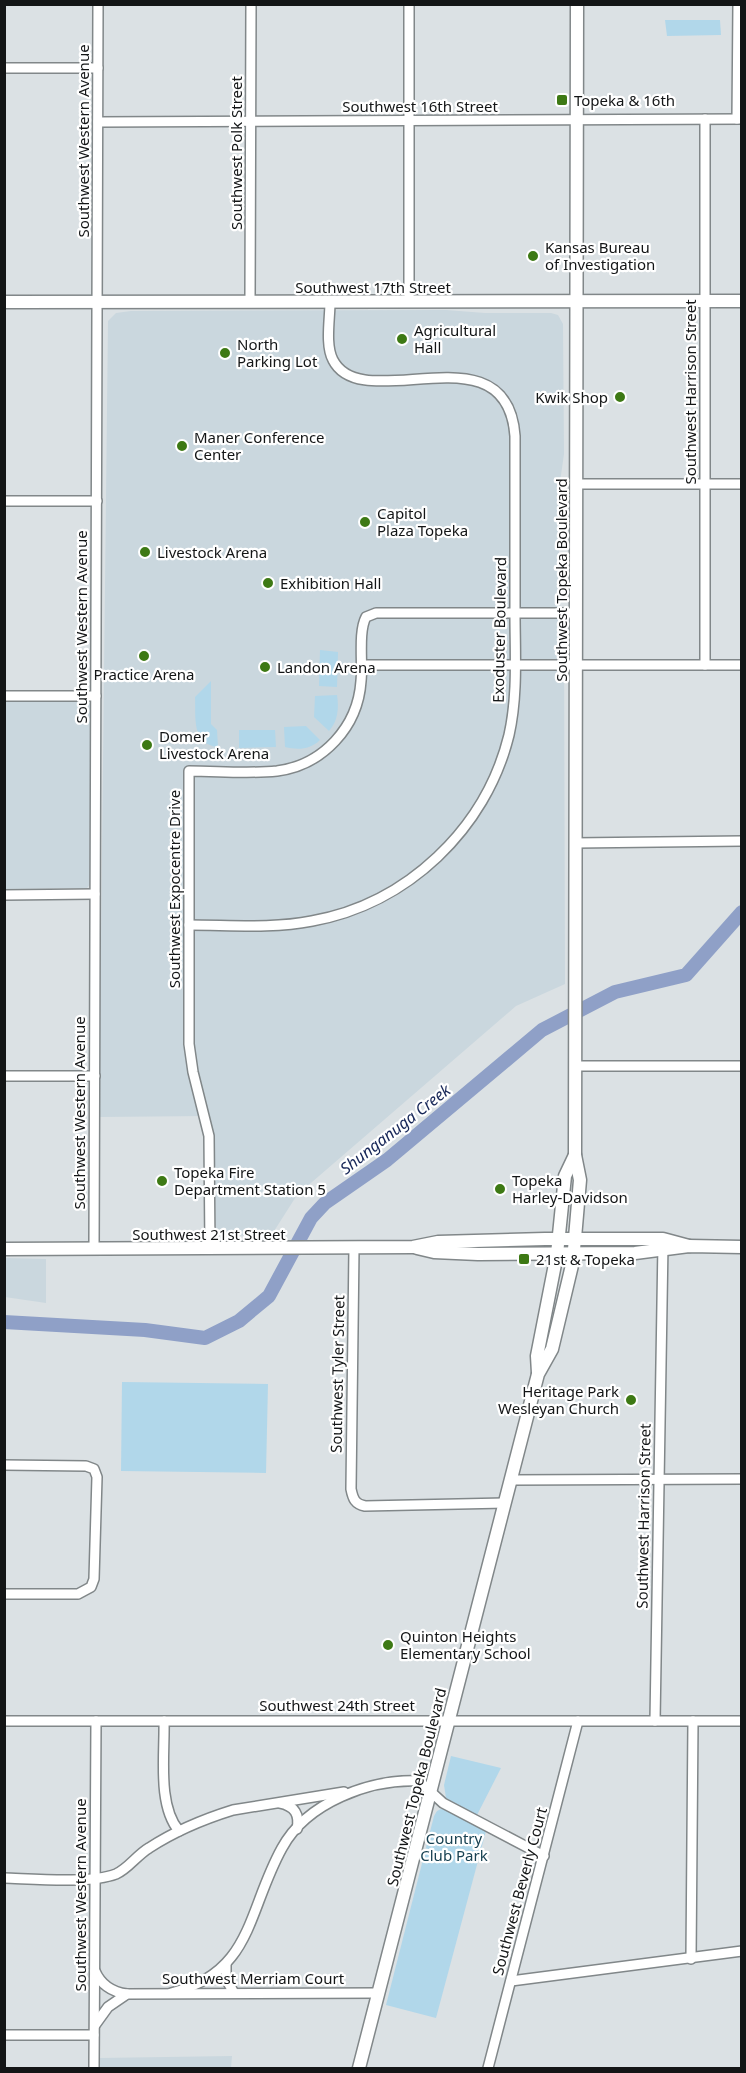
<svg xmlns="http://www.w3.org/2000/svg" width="746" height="2073" viewBox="0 0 746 2073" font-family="'Noto Sans',sans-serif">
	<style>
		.built { fill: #cad7de }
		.green { fill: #b1d7ea }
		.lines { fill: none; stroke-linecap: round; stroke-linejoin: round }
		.river { stroke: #8fa0c7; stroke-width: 14 }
		.minor-casing { stroke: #818789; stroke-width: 12 }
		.major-casing { stroke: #818789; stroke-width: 15 }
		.minor { stroke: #fff; stroke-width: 9 }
		.major { stroke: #fff; stroke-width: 12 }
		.poi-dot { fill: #3d7914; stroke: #fff; stroke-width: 2 }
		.labels { text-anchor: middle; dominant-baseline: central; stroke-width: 4.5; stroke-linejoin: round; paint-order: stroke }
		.poi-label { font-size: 15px; fill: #131516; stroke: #fff; text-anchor: start }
		.street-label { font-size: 15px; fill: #131516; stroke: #fff }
		.park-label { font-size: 15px; fill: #174152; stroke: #fff }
		.water-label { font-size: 16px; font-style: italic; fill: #162657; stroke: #fff }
	</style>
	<rect width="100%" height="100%" fill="#dbe1e4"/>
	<g class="built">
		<path d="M446,310L485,313H551L558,315L563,324L564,454L559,489V599L564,624L565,984L516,1006L297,1195L269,1239L222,1233L216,1228L215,1163L206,1116L99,1117L108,321L116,313L131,311Z"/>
		<path d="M5,699H84L89,701L92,706L91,883L87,888L5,889Z"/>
		<path d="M5,1258L46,1259V1303L5,1297Z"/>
		<path d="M232,2056L231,2068H99V2058Z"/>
	</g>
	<g class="green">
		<path d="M665,20H720L721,35L667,36Z"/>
		<path d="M320,650L338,652L337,687L319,686Z"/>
		<path d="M211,681V724L217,730L218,747C191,744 196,717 195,697Z"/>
		<path d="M337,695C339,708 338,721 329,731L314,717L315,696Z"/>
		<path d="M306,726L320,740C310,750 297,750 285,747L284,727Z"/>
		<path d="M239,730H275L276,747L239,748Z"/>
		<path d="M122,1382L268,1384L266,1473L121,1471Z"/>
		<path d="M451,1756L501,1768L477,1815L446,1798L444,1785Z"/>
		<path d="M441,1809L447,1810L486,1831L436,2018L386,2005L434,1816L437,1811Z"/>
	</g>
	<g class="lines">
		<path class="river" d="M4,1322L145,1330L205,1338L239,1321L269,1296L311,1218L325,1203L387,1160L542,1030L615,992L686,975L742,912"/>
		<g class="minor-casing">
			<g id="minor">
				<path d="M409,4V302"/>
				<path d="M4,68H98"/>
				<path d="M705,119V665"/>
				<path d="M737,119L738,4"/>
				<path d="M98,122L742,119"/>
				<path d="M250,302L251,4"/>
				<path d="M576,484H742"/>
				<path d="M4,501H97"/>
				<path d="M362,665H742"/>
				<path d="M4,696H96"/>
				<path d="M575,843L742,841"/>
				<path d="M4,895L95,894"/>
				<path d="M189,925C230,925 272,929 312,921C407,904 486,829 509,735C518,695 515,654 515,613C515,554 515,495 515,436C507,325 362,418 333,360C325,345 330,319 330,302"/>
				<path d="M576,1066H742"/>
				<path d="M4,1076H95"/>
				<path d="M354,1248L351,1489C353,1499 355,1504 365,1506L505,1503"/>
				<path d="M94,1249L98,4"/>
				<path d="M210,1249L209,1136L193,1072L189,1044V771C218,771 248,774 277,771C323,765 358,727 361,681C363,663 358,632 366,617L376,613H576"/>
				<path d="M4,1465L86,1466L94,1469L97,1477L94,1579L91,1587L78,1594H4"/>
				<path d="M511,1480L742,1479"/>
				<path d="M4,1721H742"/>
				<path d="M164,1721C165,1754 157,1805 179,1831"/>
				<path d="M655,1721L663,1244"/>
				<path d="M280,1803C295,1806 300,1815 297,1829"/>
				<path d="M4,1878C34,1879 90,1884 116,1874C128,1869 137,1855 149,1848C175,1831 204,1819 233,1810L344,1792"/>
				<path d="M691,1959L693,1721"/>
				<path d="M226,1965V1979L234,1993"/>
				<path d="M95,1971C101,1985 112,1992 127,1994"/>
				<path d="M511,1981L742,1951"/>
				<path d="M171,1993C253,1973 247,1911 282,1848C307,1802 370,1779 419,1781L443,1803L544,1856"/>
				<path d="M95,2025L108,2007L127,1994L379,1993"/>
				<path d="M4,2035H94"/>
				<path d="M94,2068L96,1721"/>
				<path d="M488,2068L578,1721"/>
			</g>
		</g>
		<g class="major-casing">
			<g id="major">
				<path d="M4,302L742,301"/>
				<path d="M417,1248L434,1252L478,1254L635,1253L689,1246L742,1247"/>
				<path d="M4,1249L413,1247L438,1242L545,1239H663L689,1246"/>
				<path d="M538,1373L537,1356L557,1254L565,1176L575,1155"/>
				<path d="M359,2068L538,1374L552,1349L573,1261L580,1180L575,1155L577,4"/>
			</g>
		</g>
		<use href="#minor" class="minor"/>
		<use href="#major" class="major"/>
	</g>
	<g class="poi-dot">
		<rect x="556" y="94" width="12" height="12" rx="3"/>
		<circle cx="533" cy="256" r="6"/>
		<circle cx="402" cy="339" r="6"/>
		<circle cx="225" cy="353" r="6"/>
		<circle cx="620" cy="397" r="6"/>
		<circle cx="182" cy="446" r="6"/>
		<circle cx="365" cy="522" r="6"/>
		<circle cx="145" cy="552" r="6"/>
		<circle cx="268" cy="583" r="6"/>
		<circle cx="144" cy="656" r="6"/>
		<circle cx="265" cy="667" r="6"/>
		<circle cx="147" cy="745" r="6"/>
		<circle cx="162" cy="1181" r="6"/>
		<circle cx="500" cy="1189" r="6"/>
		<rect x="518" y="1253" width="12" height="12" rx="3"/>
		<circle cx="631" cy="1400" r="6"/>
		<circle cx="388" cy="1645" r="6"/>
	</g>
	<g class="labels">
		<g class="poi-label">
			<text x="574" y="100">Topeka &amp; 16th</text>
			<text x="545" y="247">Kansas Bureau<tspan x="545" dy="17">of Investigation</tspan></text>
			<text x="414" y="330">Agricultural<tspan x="414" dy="17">Hall</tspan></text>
			<text x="237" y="344">North<tspan x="237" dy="17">Parking Lot</tspan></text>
			<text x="608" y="397" text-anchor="end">Kwik Shop</text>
			<text x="194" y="437">Maner Conference<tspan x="194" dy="17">Center</tspan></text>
			<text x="377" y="513">Capitol<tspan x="377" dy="17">Plaza Topeka</tspan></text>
			<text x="157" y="552">Livestock Arena</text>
			<text x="280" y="583">Exhibition Hall</text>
			<text x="277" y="667">Landon Arena</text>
			<text x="144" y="674" text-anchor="middle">Practice Arena</text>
			<text x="159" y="736">Domer<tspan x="159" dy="17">Livestock Arena</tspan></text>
			<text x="174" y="1172">Topeka Fire<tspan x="174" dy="17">Department Station 5</tspan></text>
			<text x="512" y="1180">Topeka<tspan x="512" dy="17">Harley-Davidson</tspan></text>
			<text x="536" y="1259">21st &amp; Topeka</text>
			<text x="619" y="1391" text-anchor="end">Heritage Park<tspan x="619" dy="17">Wesleyan Church</tspan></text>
			<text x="400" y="1636">Quinton Heights<tspan x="400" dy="17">Elementary School</tspan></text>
		</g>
		<g class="street-label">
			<text x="420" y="106">Southwest 16th Street</text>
			<text transform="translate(83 141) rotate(-90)">Southwest Western Avenue</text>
			<text transform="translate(236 153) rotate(-90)">Southwest Polk Street</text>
			<text x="373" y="287">Southwest 17th Street</text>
			<text transform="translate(690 392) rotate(-90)">Southwest Harrison Street</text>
			<text transform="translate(561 580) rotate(-90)">Southwest Topeka Boulevard</text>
			<text transform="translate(81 627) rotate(-90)">Southwest Western Avenue</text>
			<text transform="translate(499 630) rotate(-89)">Exoduster Boulevard</text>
			<text transform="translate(174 889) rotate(-90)">Southwest Expocentre Drive</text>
			<text transform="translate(79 1113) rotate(-90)">Southwest Western Avenue</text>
			<text x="209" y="1234">Southwest 21st Street</text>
			<text transform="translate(337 1374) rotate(-89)">Southwest Tyler Street</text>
			<text transform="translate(643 1516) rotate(-89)">Southwest Harrison Street</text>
			<text x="337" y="1705">Southwest 24th Street</text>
			<text transform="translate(416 1787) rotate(-76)">Southwest Topeka Boulevard</text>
			<text transform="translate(519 1891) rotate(-75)">Southwest Beverly Court</text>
			<text transform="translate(80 1895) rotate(-90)">Southwest Western Avenue</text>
			<text x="253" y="1978">Southwest Merriam Court</text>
		</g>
		<g class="park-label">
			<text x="454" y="1838">Country<tspan x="454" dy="17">Club Park</tspan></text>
		</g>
		<g class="water-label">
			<text transform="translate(395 1129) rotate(-38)">Shunganuga Creek</text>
		</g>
	</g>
	<rect width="746" height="2073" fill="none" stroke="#131516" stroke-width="12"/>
</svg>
